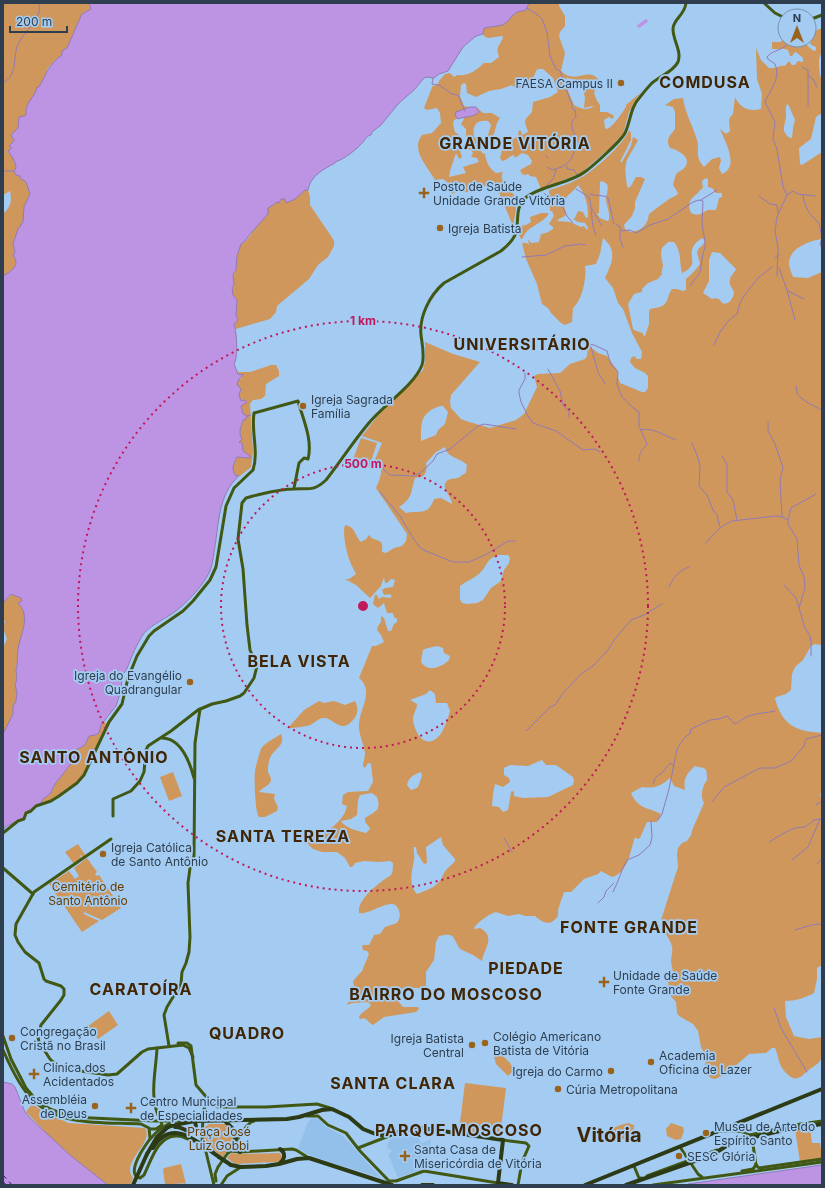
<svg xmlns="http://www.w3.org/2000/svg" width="825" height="1188" viewBox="0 0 825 1188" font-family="Inter,sans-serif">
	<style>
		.built { fill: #93c0eb }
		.green { fill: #cf975b; fill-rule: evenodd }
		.water { fill: #bc94e3; stroke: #917ab6 }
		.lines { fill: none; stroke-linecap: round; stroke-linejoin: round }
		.stream { stroke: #917ab6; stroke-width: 1 }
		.river { stroke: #bc94e3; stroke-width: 3.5 }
		.ferry { stroke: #440868; stroke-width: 1; stroke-dasharray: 5 4; stroke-linecap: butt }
		.secondary { stroke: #405814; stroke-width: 3 }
		.primary { stroke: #2c3a15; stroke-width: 4 }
		.primary-bridge { stroke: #2c3a15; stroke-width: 4 }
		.ring { fill: none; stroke: #c2185b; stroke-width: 2; stroke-dasharray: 2 4 }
		.poi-dot { fill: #99621d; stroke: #a4ccf2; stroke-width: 1.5 }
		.labels { text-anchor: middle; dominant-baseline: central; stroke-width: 3.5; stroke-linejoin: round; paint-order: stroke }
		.poi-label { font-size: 12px; fill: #2e3e4e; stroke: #a4ccf2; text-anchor: start }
		.park-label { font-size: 12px; fill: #673c00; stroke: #a4ccf2 }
		.district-label { font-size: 16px; font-weight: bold; letter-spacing: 1px; fill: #412605; stroke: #a4ccf2 }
		.town-label { font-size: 20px; font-weight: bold; fill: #412605; stroke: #a4ccf2 }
		.centre { fill: #c2185b; stroke: #a4ccf2; stroke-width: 2 }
		.ring-label { font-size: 12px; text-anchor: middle; font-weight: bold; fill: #c2185b; stroke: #a4ccf2; stroke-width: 3.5; stroke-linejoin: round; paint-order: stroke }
	</style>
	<rect width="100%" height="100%" fill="#a4ccf2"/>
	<g class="built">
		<path d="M314,1118L320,1120L326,1127L336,1132L344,1137L381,1178L314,1157L298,1149L307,1124L311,1119Z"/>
		<path d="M399,1135L418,1137L422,1145V1143L431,1139L430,1154L429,1152L422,1153L420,1163L422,1169L398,1178L388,1154L392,1151L388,1148L387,1144L394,1136Z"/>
	</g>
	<g class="green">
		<path d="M3,3H89L91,9L82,14L67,48L62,55L55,60L48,68L42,82L30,102L26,114L25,116L19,117V128L13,137L14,140L9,146L11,147V149L8,153L12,155L16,168L14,171L16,175C24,177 30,186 30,194C29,198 26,202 25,206C24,211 25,216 23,221C19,231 10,240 15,252L13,254C20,265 13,270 4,276L3,275V214C11,207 12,201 10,191L3,195Z"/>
		<path d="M529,3H559V6L565,16V26L560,32L559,36L565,53L561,71C576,85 588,67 598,79L594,93L597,101L600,105V112H607L613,115L614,117L612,119L609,117L604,120L605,128L607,129C614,126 621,114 626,107V105L640,93L642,89L629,112L623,134L610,148L581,173L541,189L536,177L530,176L528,174L525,175L522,174L520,170L531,164L532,161L528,155L522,153L515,158L514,155C509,156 507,161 502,161L500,158L503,146L518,136L519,130L521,131L522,135L528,132C524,119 523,122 532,112L533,102L550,97L558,92L553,78L543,69H538L536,71C533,80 528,88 517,89L512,85L501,89L489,91L476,97L467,93L466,84L464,83L461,85L460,96L464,106L468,107H476L483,113H492L500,118C494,125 497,133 490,139L487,138L491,125L488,121C476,119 472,126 474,137L476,138L483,137V138L478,141L477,143L482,153L485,154C486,161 489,169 496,173L503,172C497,184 515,190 516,201C517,207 514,221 513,226L498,190L494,184H491L467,192H456L452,194L451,191L456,185H451L443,179L435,180C428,167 410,150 422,135L432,133L441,123L440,113L437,108L427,110L424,108L433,85L434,86L438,84L439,81L445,74L450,73L454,77L457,75C467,77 477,70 484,63H491L499,57C495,45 500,47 503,37L502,36L489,38L485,37L482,33L484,28L502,25L517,12L526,10ZM567,78C578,80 581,81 586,90L584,94L585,98L584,108L592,106H594C587,111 581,109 574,105L568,91L569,88L565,85L564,80ZM462,117L464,119L461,124L466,129V137L471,142L470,144H466L462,146L463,148L471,150L473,153L471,157L477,158L479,162L463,167L466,173L449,177L450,171L456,153L459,159L462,157C461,153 459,150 460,147C461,138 463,138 455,132L453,124L454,120L458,118Z"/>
		<path d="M822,28V51L819,59V67L820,75L822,80V113L816,117L811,139L799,148L800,164L802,165L822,152V239C809,241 788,248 789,265C790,269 792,274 793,277L808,278L822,272V645L815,644L811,646L803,660L795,667L792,674L791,690L786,694L776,697L775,699C783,726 796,731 822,733V789L820,796L822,798V965L817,968V979L814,993C805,998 795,1001 785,1001L786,1017L794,1036L809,1039L822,1037C822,1044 824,1053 821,1059C819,1064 814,1066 810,1069C801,1076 797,1084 786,1073C778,1065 779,1057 775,1048H772L766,1053L749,1054L726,1074L715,1079L711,1078L707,1075L705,1070L706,1057L701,1047L698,1031L693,1024L679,1016L677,1013L676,1002L669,994L668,979C676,974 672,970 671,962C671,957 673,952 672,946C669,937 662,930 661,920L678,867L677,854L678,848L682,843L687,841L691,835L693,828L704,803C700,797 702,786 707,780C707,766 706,769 695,766C687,773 683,779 685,790L674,786L670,778C661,786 654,789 642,787L631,793C638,809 647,807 661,814L657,822H647L640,838L637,839L635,837C630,851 629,872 612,877L601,871L598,874L584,879L571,892H564C562,900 557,908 558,916C550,927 543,923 535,916H525L519,914L508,916L496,912C489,914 478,922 474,928L475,929L480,928C497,937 483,950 482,961L473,955L460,949C452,937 456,932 439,936L436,942L434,960L426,972V988H404L398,990L397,993L401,998L398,1001L403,1007H418L419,1009L416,1012L384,1017L373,1025C368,1023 367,1016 360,1019L359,1017C362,1011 368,1010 371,1005L368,1002L353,1003L346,1005L351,1000L355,992L353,981L362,971L369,954L367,951L363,950L362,946L363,945H369L374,935L380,934L385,927L397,923C399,919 401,916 399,911C394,893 371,916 359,913C357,900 376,886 385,879C387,877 389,877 391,875C393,872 393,867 393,863L390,861L379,862L364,861L355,863L352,867H350L345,858L337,852H322L313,849L304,840C320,838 344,823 347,806L342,804L343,795L348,792L368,791L373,782L371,764L368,763L365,768L363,766C363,762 365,758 365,753C364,745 360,737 359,729C357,711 376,692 359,678L372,646H376L384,642L381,635L377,630L378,626L381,622V616L384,618L388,631H391L394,624L397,622V619L394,617L393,613H387L384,603L378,608L373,604L375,595L376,594L379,599L382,597L389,598L392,597L390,594L384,595L382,590L385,588L393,587L395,580L391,579L387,583H385L384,577L381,586L370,598L356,585L345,579H349L356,574C355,571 353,569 352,566C347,556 342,535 345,525C356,527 354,535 361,542L366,539L369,535C375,544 384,535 382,552L386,553L394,548L402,546L406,541L407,534L376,488C379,482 382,474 381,467L376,469L373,464L382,443L362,436L379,414L423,370L425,361V342L453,354L480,362L451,395L450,402L451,408L461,419L466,421L490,428L516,420L524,414L537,387L534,376L538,374L560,373L570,364L585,359L587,356L588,345L598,353L607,356L617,370L618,378L620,383L642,392H645L648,388V376L645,373L635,368L630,362L631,358L634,356L637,359H641L642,352L632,333L623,309L618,303L613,288L605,278C612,263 618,251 603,238L600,254L596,264L585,266C587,277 582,301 573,308L572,322L565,325L561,323L551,313L548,308L542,304L537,284L526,259L522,243H527L529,245L528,239L531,243L539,242L541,234L546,233L553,229V227L549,224L554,216L552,211H550L549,190C559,187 569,184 578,179C591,174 625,143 629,130L631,133V140L620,162H622L631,146L633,137L638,140C635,147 630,153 627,160C624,168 626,177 627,186L628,188L631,186L636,177H641L645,179L635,202V208L632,216L624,225L625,229L631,232C642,231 648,224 649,214L669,199L677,195L678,193L673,185C674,181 675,176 677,173C679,171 683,170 685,167C692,157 678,150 670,148C665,139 670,136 675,129V112L673,107L665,105L674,99L683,98C685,113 693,126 697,140C700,151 694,156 704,167L712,159L720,157L721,161L719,168L722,174C740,166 725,142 720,129L726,134L730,131L729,121L730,117L733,114L735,97C740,108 749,112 761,109L762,94L757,79L756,48L761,60L769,68C775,69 780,65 785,66L789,61L792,65H795L798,61L803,62V58L796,52L794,53L792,56H790L788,50L781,48V49H772V42H780L783,40L787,42L788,40H793L799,46H802L804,44C809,45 810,50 815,51L816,50V47L811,45L809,37L815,31ZM787,104L789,106L795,120L793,128L792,138H790C780,131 785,126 786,117C786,112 785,108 787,104ZM706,178L708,179V187L712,188L716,193H722V197L719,198L716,210C713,210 710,210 708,210C701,213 699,217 691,213C687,203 690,199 698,193C699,191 701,189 703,188L702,181ZM602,181L607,184C609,190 606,195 606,200C607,207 610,212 609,220L607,221L600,218L597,214L599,213L600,182ZM578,185C586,195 588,205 588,217L586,218L583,212L578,211L575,218L573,219L578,222L585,223L588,228L587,230L584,226L581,227L570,222L557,221L559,219L565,216L566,213L563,202C566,196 574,191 578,185ZM702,238L705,241L702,246L699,248L697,252L700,264C696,270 691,274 686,279V290L683,291L677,289H672C667,295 669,304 660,307C657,308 654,308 650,309L649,312V324L645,336L643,335V333L636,331L633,329L628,304L634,294L642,292V289L648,283L658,279L662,274C661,270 663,269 663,265C662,259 660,255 662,248L668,242H674C682,252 679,262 682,273C702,263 685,257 695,244C697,241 700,240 702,238ZM712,252L720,253L736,269C735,272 730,276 730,280C728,289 739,289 731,300C728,304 726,304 722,303C720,299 717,297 712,299L703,293L709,281V260ZM440,406H443L448,412L445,424L438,430L436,435L421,441C421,423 420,413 440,406ZM445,447C448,459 460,457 467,465L466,473C463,474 460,477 458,478C454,479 451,478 448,480C439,487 452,496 452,504L441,498L434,499C428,516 421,510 406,513L399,507C414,497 410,492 415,478C417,477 419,478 421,477C427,475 427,467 426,463L436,452ZM499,555H508L510,558L509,563L504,570L501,581L491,588L483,600L477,603L467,604L462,603L460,599V586C466,581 473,579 479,574C488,566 485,559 499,555ZM437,646L443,648L444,653L450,656L449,660C442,667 428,673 421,662L423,650C426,648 433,647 437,646ZM430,690L435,694L436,703H447L450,711C448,718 444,731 439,736C425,751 414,732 413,719C413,714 417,709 417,704L410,700L426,694ZM542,760L546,765H556L573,777L574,780L573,785L548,797L523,798L514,796V792L512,791L511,792L508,810L503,812L499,807L492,806L493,794L495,784L503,787L510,782L509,778L504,775V768L510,765L528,766ZM421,772L422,776L418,787L412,790L410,789L407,785C409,777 413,775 421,772ZM372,793L377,797C382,812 374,811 365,818V822L370,828L369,830L366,833C358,831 345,828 341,821L351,819L357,815L358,800L360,795ZM441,837L443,845L455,859V861C452,865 446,869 444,873C442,877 441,881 437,884C432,889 424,891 417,894C408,884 412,871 414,860C415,855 413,852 414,847H416L417,853L424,864L427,863L426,847Z"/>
		<path d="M305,190H308L310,197V205L331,236L334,241V246L328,257L318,265L309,279L277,306L276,312L270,319L236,329L234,324L238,320L236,315L237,300C236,299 234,296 233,295C231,290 237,250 241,244C242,243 245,242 246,241C253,232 259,221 268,214V208L275,202H280L281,199H285L286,202L295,199Z"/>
		<path d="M541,213H548V215C542,224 526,227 523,238L521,239L519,235L520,226L526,225L531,222L530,217Z"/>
		<path d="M271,365H276L279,371V376L266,384L265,396L261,399L253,400L250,404L253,452L251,467L240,476H236L232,469L237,457L250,458V456L243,451L239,442L241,438L240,431L243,420L246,419L247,416L243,414L241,406L242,401H241L239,395L241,391L237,384L239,379L242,378L237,372H250Z"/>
		<path d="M361,438L377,443L369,468L352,462Z"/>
		<path d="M12,594L21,598L22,601L19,604C30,612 21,636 19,647C17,655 17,664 16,673C18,675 16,682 15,685C21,695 10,725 3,734V648L7,639L3,628L5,621L3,620V603Z"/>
		<path d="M319,701L324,703L334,701L345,705L355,701C357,705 358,708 357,713C356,716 355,718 352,721C341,734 332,717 324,718C318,718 315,723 310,725C304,727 295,728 288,728L304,710Z"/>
		<path d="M104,722L107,723L83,775L78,781L51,800L41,803L43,799L50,794L55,784L75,759L73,752L74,750L84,746L89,736Z"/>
		<path d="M281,734C286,745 275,748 271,756C268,761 268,767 268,772C276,785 266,784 259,792L275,794L274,799L278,807L277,811L265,817H259C255,812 254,778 255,771C256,765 259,755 261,749C264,743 275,738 281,734Z"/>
		<path d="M173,772L182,796L169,801L160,777Z"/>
		<path d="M78,844L86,856L83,858L81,855L80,856L82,859L74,864L65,852Z"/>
		<path d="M87,858L97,872L95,874L97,876L99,875L121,908L102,920L84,912V914L99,921L82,932L49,884L69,871L75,879L79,876L74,868Z"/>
		<path d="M109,1011L118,1025L98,1039L88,1026Z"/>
		<path d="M499,1052L510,1063L514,1070L508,1076L496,1064L494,1056Z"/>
		<path d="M465,1083L506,1088L500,1136L459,1130Z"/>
		<path d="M32,1104L47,1114L69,1123L145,1128C155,1143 120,1161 133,1178L130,1185H108L99,1179L61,1148L26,1112Z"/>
		<path d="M628,1123L634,1125C636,1136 618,1143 609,1139L607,1135C612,1127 620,1125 628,1123Z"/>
		<path d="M671,1123L683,1127L684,1131L681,1139L676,1140L667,1136L666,1129Z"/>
		<path d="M225,1124L232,1130L233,1141L223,1157L205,1144L203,1141L204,1128L209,1124Z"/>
		<path d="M810,1127L812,1143H820L822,1156L821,1159L800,1162L795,1129Z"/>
		<path d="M231,1153L239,1154L280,1153L282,1157L281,1161L277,1162L235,1164L227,1158Z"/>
		<path d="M181,1164L186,1184L182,1183L181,1184L179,1183L178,1185L176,1183L174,1185L165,1184L163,1170L164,1168Z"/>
	</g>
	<g class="water">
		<path d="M89,3H529L526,10L517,12L512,16L508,21L503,25L484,28L483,34L476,36L463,47L448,71L439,74L434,78L427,77L424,78L414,90L398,104L381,125L372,132L371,135C367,136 367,137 364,141C357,149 345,159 335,162V163C324,169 310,176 308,190H305L295,199L286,203L285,199H281L279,203L277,202L273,205L268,208V214L250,234L245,241L241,244L237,256L236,270L233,274L234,285L232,287L233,295L237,300L236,315L238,320L234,324C237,332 238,359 234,364L238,374L243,375L239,379L237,384L241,389L239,395L241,401L245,400L247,402L241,406L243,414L247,416L246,419L243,420C241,426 238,433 242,439L239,442L242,443L243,451L250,456V458L237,457C233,464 231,470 236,476L238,475L239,476C217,495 219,527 214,552C213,559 212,567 209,573C202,587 185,605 173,613C163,620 153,624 145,632C139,640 133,653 130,661C128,665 127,671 123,674L120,694L116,706L101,725L99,733L95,735L89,736L85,745L74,751V752L79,754L77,756L55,784L50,794L43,799L41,803L28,811L25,817L5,827L3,831V734L13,714V706L16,701L17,693L15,684L17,681H16L17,674L16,671C18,664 17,656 18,649C21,633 31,616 18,603L22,601L21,598L11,594L3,603V275H5C13,270 20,265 13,255L15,252L13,244L18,229L23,222L24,207L30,194L26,182L20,178V176L16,175L14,171L16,168C15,160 12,157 8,151L11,149V147L9,146L12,143L14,140L11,135L18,128L19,117L25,116L26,114C25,101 34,100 37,87H39C47,73 48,65 62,55V51L67,48L82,14L91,9Z"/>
		<path d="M470,107H476L479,112C473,118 465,116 458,119L455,115L456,112Z"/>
		<path d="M3,1082L12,1084L15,1087L25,1112L30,1118L71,1156L108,1185H3Z"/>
		<path d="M822,1165V1185H688V1184Z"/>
	</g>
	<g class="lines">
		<g class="stream">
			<path d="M527,8L538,15L542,19L547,32L550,56L556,69L560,71L563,78L565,87L572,104V108L575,110L576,117C567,123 575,134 577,141C572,160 571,165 552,170L547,167"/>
			<path d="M802,67L808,70V106"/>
			<path d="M808,75L813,79L817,87"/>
			<path d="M433,78L432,84L439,85L452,94L458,95L465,111"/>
			<path d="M3,83C19,74 12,58 18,44C23,34 37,20 39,12C40,9 39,6 39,3"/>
			<path d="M546,156L548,158"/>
			<path d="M567,166V169L574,170L577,175"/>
			<path d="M3,171H14"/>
			<path d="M546,186L553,179L556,170"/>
			<path d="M576,189L589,197C593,210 590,223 596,235"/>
			<path d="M544,193L546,195"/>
			<path d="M590,194C596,197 603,194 608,198L614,224"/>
			<path d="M787,195L793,191L798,194L815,196"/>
			<path d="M803,195C804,207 810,215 819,223L822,238L820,244L822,248"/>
			<path d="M759,196L770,204L777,205L778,213"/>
			<path d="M550,197L560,201L567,216L573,223"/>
			<path d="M701,200L717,190"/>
			<path d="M592,209L602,226"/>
			<path d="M616,224L619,226L622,231L630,230L636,233L650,225L668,219L693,202L699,200L703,201L702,224L705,241V248L703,253L700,272L690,286"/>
			<path d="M620,230V239L623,247"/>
			<path d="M522,257L546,255L565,246L581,244L585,245"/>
			<path d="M775,258L779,255"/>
			<path d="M779,268L787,290L795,320"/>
			<path d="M777,276L778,248L775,231L777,217L787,195L783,187L777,149L773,139L775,122L765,102C770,90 781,79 775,64L768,59L767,57C773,49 786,51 790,40"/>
			<path d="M788,291L804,299"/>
			<path d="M589,344L594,345L607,351L611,365L615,368L618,372L617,384L622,397L631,406L639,412V426L647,444L646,446C641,450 639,454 639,461"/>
			<path d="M589,345L591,347L598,372L605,384"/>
			<path d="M714,345L720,332L729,320L737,314L740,303L744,296L758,278L772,267"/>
			<path d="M548,369L560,391L563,405L569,412V417"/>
			<path d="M525,373V379L519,390V393L521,402L528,416L533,423L556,431L583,450L595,449L600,452"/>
			<path d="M796,386C796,387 797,392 797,393C799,399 816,407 822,410"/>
			<path d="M247,416L251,415"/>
			<path d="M768,422V431L775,444L783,468L780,480L782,516"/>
			<path d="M641,430C654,427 664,436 676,440"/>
			<path d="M692,443L698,458L700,466L699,486L707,495L713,510L717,515L720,527"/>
			<path d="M722,456L727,464V492L733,500L737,520"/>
			<path d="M377,465H382L384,470L390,475L414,476L420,473L433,461L437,454L450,449L478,426L484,424L516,429"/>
			<path d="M380,492L400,516L413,538L420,548L426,551L453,562H469L487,554L508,541H515"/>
			<path d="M788,520L791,508L816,494"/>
			<path d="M706,543C714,534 720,526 732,521L776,516L782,517L788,520V524L797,539L799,565L804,577L805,588L799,608L805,628L810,636L811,642V656"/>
			<path d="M784,585L796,598L799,607"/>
			<path d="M669,587C674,577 678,571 689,567"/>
			<path d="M526,731L550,707L555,705L563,693L581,674L593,666L607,651L614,640L631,620L644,615L662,604"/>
			<path d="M653,784C656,775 658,776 664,771C666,768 668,765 671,763L674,767"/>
			<path d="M712,802L724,787L758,769L761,768H775L791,761L804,746L806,739L822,735"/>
			<path d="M816,805L822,801"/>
			<path d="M658,820L662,814L669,789L677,749L685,737L690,734L691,729L710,720L719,719L727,716L735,724C740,722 743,718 749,716C757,713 767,713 775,711"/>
			<path d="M504,838L512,852"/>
			<path d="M305,841L309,839"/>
			<path d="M769,842L784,833L795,828L805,827L814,820L820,819"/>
			<path d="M300,843L303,842"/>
			<path d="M792,860L808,847L820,819L822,817"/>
			<path d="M817,864L822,858"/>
			<path d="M613,892C619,881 621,870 627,860L639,855L650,845L652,837L651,821"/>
			<path d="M598,903L604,897L606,891L614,883"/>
			<path d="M795,930C804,927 813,924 822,924"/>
			<path d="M774,1008L781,1028L807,1072"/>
		</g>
		<path class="river" d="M639,26L646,21"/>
		<g class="ferry">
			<path d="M3,1175L12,1185"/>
			<path d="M3,1181L6,1185"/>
		</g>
		<g class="secondary">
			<path d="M764,3L775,13L785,18"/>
			<path d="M809,20L822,15"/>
			<path d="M162,738C181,738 190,763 194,778"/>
			<path d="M113,816V799L131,791L140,781L144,772L146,750L148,746L171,731L198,710L212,704L226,701L240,696L244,693L254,678L257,666L250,650L247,625L243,569L238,539L242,503L246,498L253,496C266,493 280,489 294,489C309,488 313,492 326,480C340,462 353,442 368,424C382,406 414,386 422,365C425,356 422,344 421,335C419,316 430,295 444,283L501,251C506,247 512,242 515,235C520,223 514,208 525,198C541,185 570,184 586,171C594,165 621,141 625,133C631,120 630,108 640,97C644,92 648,87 652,83C660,76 673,72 678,62C682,51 673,41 673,29C673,19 685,15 686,3"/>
			<path d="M3,833L18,821L24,819L26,813L31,811L36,806L51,801L59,796L77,783L84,775L109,722L122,704L128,678L137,656L149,636L154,631L183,611L193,601L210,580L216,567L226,506L234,488L253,470C259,452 251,432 254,413L298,401C303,419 313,440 308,459L304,458L299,463L294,488"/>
			<path d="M111,839L34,892L16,924L15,935L18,942L25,952L39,963L44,979L46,981L61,986L64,989V995L61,1000L41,1025L38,1037L39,1042L50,1059L60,1068L108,1075L117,1074L142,1052L148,1049L183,1045L189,1048L193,1057"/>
			<path d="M3,868L33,894"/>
			<path d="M3,1036L11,1059L26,1088L37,1101L50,1109L71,1117L155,1121H187"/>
			<path d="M178,1043H187L191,1046L196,1085L208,1099L218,1107H266L317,1104L330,1108"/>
			<path d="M169,1046L164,1015L167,1007L181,984L182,972L186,963L189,952L190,937L188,883L190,868L194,856L195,743L200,709"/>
			<path d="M157,1048C156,1072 148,1099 161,1121"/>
			<path d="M3,1050C10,1066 20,1088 33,1100C60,1127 106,1122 141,1124L149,1128L150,1138"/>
			<path d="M208,1099L203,1112L202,1145L206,1152L214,1185"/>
			<path d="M307,1116H318L328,1125L346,1133L360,1151L389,1181H396L424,1171L498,1183L497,1185"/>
			<path d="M195,1121L203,1112"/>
			<path d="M172,1122C164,1126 158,1130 152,1137C146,1143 124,1175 140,1178L144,1175C151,1161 158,1134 178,1136C183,1136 188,1140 194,1141"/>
			<path d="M150,1129H156L162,1125L161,1121"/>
			<path d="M721,1131C732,1131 745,1129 752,1138L756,1165"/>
			<path d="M503,1140L526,1143L529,1146L522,1162L518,1185"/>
			<path d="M725,1145L745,1136L794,1125L822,1121"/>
			<path d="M680,1147L698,1174L702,1177"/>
			<path d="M358,1148L389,1136"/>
			<path d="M228,1153L231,1151L240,1152L292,1149L296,1150L309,1158"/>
			<path d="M756,1165L759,1168L822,1159"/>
			<path d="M634,1166L639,1178H642"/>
			<path d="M742,1171L753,1169L756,1165"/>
			<path d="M647,1176L717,1150"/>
			<path d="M216,1181L215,1174L218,1167L246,1127L251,1122L254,1121"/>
			<path d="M221,1185L227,1176L241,1167"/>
			<path d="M653,1185L822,1162"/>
		</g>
		<g class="primary">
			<path d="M225,1121L234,1130L236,1148L240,1152"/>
			<path d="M175,1127C182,1126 185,1132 192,1132L196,1127L195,1121"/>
			<path d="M153,1148C172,1116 199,1143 219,1157"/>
			<path d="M147,1154L157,1137L168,1127L174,1125L195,1121L287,1119L299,1117L322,1110L332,1109L349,1117L363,1129L378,1135H390L415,1127L503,1140L498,1183L512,1185"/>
			<path d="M280,1163C285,1159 286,1153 280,1149"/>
			<path d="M231,1165L241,1167L266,1166L279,1164L297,1159L309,1158L392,1185"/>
			<path d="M422,1185H433"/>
			<path d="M585,1185L822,1089"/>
			<path d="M626,1185L712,1155L728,1145L738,1141L784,1130L822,1124"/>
		</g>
		<g class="primary-bridge">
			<path d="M219,1157L231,1165"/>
			<path d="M133,1185L147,1154"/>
		</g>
	</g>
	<g class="ring">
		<circle cx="363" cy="606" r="142"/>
		<circle cx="363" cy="606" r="285"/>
	</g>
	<g class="poi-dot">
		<circle cx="621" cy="83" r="4"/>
		<path d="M422 187h4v4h4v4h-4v4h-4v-4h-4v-4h4z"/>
		<circle cx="440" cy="228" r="4"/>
		<circle cx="303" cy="406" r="4"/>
		<circle cx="190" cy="682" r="4"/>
		<circle cx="103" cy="854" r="4"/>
		<path d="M602 976h4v4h4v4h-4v4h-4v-4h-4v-4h4z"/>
		<circle cx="12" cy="1038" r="4"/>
		<circle cx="485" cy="1043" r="4"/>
		<circle cx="472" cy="1045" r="4"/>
		<circle cx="651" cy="1062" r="4"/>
		<circle cx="611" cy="1071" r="4"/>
		<path d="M32 1068h4v4h4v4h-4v4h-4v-4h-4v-4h4z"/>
		<circle cx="558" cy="1089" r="4"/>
		<circle cx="95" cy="1106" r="4"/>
		<path d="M129 1102h4v4h4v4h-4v4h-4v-4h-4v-4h4z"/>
		<circle cx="706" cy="1133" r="4"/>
		<path d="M403 1150h4v4h4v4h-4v4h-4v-4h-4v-4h4z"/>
		<circle cx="679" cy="1156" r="4"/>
	</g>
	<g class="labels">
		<g class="poi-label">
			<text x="613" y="83" text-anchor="end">FAESA Campus II</text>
			<text x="433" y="186">Posto de Saúde<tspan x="433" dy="14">Unidade Grande Vitória</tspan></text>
			<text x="448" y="228">Igreja Batista</text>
			<text x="311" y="399">Igreja Sagrada<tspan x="311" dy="14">Família</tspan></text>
			<text x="182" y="675" text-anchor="end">Igreja do Evangélio<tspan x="182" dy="14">Quadrangular</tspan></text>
			<text x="111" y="847">Igreja Católica<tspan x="111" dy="14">de Santo Antônio</tspan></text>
			<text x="613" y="975">Unidade de Saúde<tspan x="613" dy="14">Fonte Grande</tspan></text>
			<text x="20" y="1031">Congregação<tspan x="20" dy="14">Cristã no Brasil</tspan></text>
			<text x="493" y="1036">Colégio Americano<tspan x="493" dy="14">Batista de Vitória</tspan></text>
			<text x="464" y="1038" text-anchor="end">Igreja Batista<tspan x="464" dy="14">Central</tspan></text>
			<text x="659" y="1055">Academia<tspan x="659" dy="14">Oficina de Lazer</tspan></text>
			<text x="43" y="1067">Clínica dos<tspan x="43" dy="14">Acidentados</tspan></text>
			<text x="603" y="1071" text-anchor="end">Igreja do Carmo</text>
			<text x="566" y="1089">Cúria Metropolitana</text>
			<text x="87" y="1099" text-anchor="end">Assembléia<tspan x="87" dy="14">de Deus</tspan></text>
			<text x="140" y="1101">Centro Municipal<tspan x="140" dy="14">de Especialidades</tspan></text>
			<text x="714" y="1126">Museu de Arte do<tspan x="714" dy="14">Espírito Santo</tspan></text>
			<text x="414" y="1149">Santa Casa de<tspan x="414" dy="14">Misericórdia de Vitória</tspan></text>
			<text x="687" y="1156">SESC Glória</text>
		</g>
		<g class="park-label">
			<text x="88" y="886">Cemitério de<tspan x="88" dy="14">Santo Antônio</tspan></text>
			<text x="219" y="1131">Praça José<tspan x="219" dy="14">Luiz Gobbi</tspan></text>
		</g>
		<g class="district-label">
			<text x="705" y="82">COMDUSA</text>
			<text x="515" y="143">GRANDE VITÓRIA</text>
			<text x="522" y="344">UNIVERSITÁRIO</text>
			<text x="299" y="661">BELA VISTA</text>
			<text x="94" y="757">SANTO ANTÔNIO</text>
			<text x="283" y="836">SANTA TEREZA</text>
			<text x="629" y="927">FONTE GRANDE</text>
			<text x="526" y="968">PIEDADE</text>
			<text x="141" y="989">CARATOÍRA</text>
			<text x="446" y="994">BAIRRO DO MOSCOSO</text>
			<text x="247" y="1033">QUADRO</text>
			<text x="393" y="1083">SANTA CLARA</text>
			<text x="459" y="1130">PARQUE MOSCOSO</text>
		</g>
		<g class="town-label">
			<text x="609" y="1135">Vitória</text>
		</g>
	</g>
	<circle cx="363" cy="606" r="6" class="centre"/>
	<g class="ring-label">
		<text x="363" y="325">1 km</text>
		<text x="363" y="468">500 m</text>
	</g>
	<rect width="825" height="1188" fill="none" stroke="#2e3e4e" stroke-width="8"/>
	<g transform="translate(797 28)"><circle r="19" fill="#a4ccf2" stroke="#7593b0"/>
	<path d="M0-3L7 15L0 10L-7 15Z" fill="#99621d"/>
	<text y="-6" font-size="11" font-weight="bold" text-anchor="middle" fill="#2e3e4e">N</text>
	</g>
	<path d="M10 26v6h57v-6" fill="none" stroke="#2e3e4e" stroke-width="2"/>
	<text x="16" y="26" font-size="12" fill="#2e3e4e" stroke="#a4ccf2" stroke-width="3" paint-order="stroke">200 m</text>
</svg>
